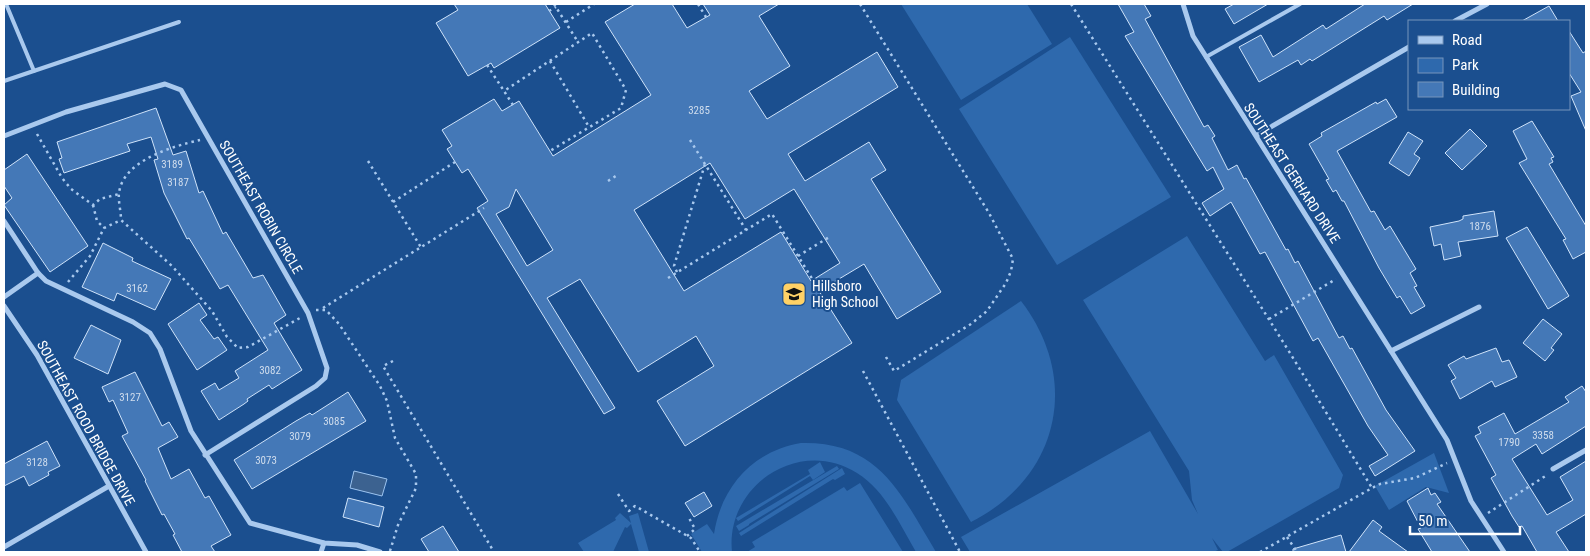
<svg xmlns="http://www.w3.org/2000/svg" width="1590" height="556" viewBox="0 0 1590 556" font-family="'Roboto Condensed',sans-serif">
	<style>
		.green { fill: #2e69ad }
		.water { fill: #3c6290; stroke: #9cc4f0 }
		.building { fill: #4478b7; stroke: #cfe3fa; fill-rule: evenodd }
		.lines { fill: none; stroke-linecap: round; stroke-linejoin: round }
		.path { stroke: #a9c9ee; stroke-width: 2.5; stroke-dasharray: 2.5 4; stroke-linecap: butt }
		.lane { stroke: #a9c9ee; stroke-width: 4 }
		.street { stroke: #a9c9ee; stroke-width: 5 }
		.labels { text-anchor: middle; dominant-baseline: central; stroke-width: 4; stroke-linejoin: round; paint-order: stroke }
		.number-label { font-size: 11px; fill: #d0dded }
		.street-label { font-size: 14px; fill: #fff; stroke: #1b4f8f }
		.poi-label { font-size: 14px; fill: #fff; stroke: #1b4f8f; text-anchor: start }
	</style>
	<rect width="100%" height="100%" fill="#1b4f8f"/>
	<g class="green">
		<path d="M901,4H1027L1052,44L961,100Z"/>
		<path d="M1070,37L1171,197L1057,265L959,109Z"/>
		<path d="M1187,236L1265,361L1274,355L1343,475L1339,488L1227,552H1223L1212,538L1218,550L1213,552H970L961,537L1150,431L1198,514L1192,500L1189,471L1083,300Z"/>
		<path d="M1021,301C1081,379 1060,477 971,522L897,400L901,380Z"/>
		<path d="M801,443C879,441 901,494 936,552H916C900,525 885,490 857,473C799,436 725,486 732,552H702L691,534L707,524L714,534C721,487 753,451 801,443Z"/>
		<path d="M1434,453L1449,493L1426,487L1389,510L1375,486Z"/>
		<path d="M820,462L825,472L813,480L810,476L738,521L736,518L810,474L808,470Z"/>
		<path d="M837,466L839,469L749,524V525L739,531L736,526Z"/>
		<path d="M842,468L845,474L835,480L833,479L741,536L739,533Z"/>
		<path d="M860,483L903,552H747L755,547L752,542L844,487L847,491Z"/>
		<path d="M620,513L631,523L629,516L638,513L649,552H639L631,524L627,528L625,527L613,552H584L578,543L616,520L615,518Z"/>
	</g>
	<path class="water" d="M354,471L387,479L382,496L350,488Z"/>
	<g class="building">
		<path d="M454,4H545L560,28L494,68L491,63L468,76L436,23L458,10Z"/>
		<path d="M635,4H672L687,28L710,15L703,4H779L759,16L790,66L749,91L767,119L877,52L898,87L788,154L805,181L869,142L886,170L871,179L941,292L897,319L864,264L819,291L852,343L685,446L657,401L714,366L696,336L638,372L580,279L547,298L615,408L604,414L477,208L488,201L468,169L462,173L447,149L452,146L442,130L494,99L502,111L519,101L553,156L651,95L605,22ZM710,163L745,219L794,189L840,263L811,281L781,232L684,291L634,210ZM516,189L553,250L527,266L496,214L509,207Z"/>
		<path d="M1118,4H1144L1151,16L1145,19L1204,127L1208,125L1215,136L1212,138L1228,170L1237,165L1244,179L1246,178L1286,250L1288,249L1295,263L1298,261L1339,338L1343,336L1350,349L1352,348L1386,410L1415,451L1375,476L1369,466L1388,455L1368,426L1318,338L1313,341L1265,252L1260,254L1231,202L1210,216L1202,203L1224,189L1213,167L1207,171L1125,36L1134,32Z"/>
		<path d="M1234,4H1268L1234,24L1225,9Z"/>
		<path d="M1365,4H1413L1387,20L1384,16L1312,61L1310,59L1301,65L1298,60L1259,82L1239,47L1261,35L1273,57L1323,25L1326,29Z"/>
		<path d="M1549,6L1558,21H1522Z"/>
		<path d="M1569,31L1583,53L1586,51V131L1571,96L1581,92L1569,73Z"/>
		<path d="M1386,99L1397,117L1337,151L1371,212L1374,211L1385,230L1390,226L1416,269L1410,273L1417,286L1414,287L1425,306L1411,314L1400,296L1397,298L1379,268L1344,201H1342L1336,190L1333,192L1326,180L1329,179L1309,144L1322,136L1321,133L1376,102L1377,104Z"/>
		<path d="M156,108L173,155L186,151L199,193L203,191L223,234L226,232L253,278L263,275L286,315L274,323L302,370L272,389L269,385L247,399L248,401L244,404L219,420L201,391L215,383L219,390L239,378L235,371L268,350L228,285L220,289L189,238L187,239L164,193L154,160L158,159L151,137L127,144L130,151L64,173L59,159L62,158L57,142Z"/>
		<path d="M1532,121L1554,157L1551,158L1553,162L1549,164L1586,226V252L1573,259L1563,240L1566,239L1519,163L1527,159L1513,131Z"/>
		<path d="M1470,129L1487,146L1462,170L1445,153Z"/>
		<path d="M1408,132L1423,141L1414,154L1420,158L1409,176L1389,163Z"/>
		<path d="M27,154L88,246L50,272L4,205L12,198L4,186V170Z"/>
		<path d="M1494,211L1498,236L1458,242L1461,256L1444,260L1441,244L1434,246L1430,227L1459,221L1463,219V216Z"/>
		<path d="M1527,227L1569,296L1548,309L1506,238Z"/>
		<path d="M103,243L133,258L132,261L171,279L155,310L117,293L114,301L82,287Z"/>
		<path d="M199,303L207,315L200,320L214,339L218,337L227,350L197,370L168,324Z"/>
		<path d="M1543,319L1562,334L1551,348L1554,350L1545,361L1523,343Z"/>
		<path d="M91,325L121,340L108,374L74,358Z"/>
		<path d="M1496,348L1502,362L1509,360L1517,377L1495,387L1492,381L1460,399L1451,381L1456,378L1448,365L1464,356L1466,359Z"/>
		<path d="M135,372L162,426L169,422L178,437L158,448L171,479L189,469L205,498L209,496L231,535L211,546L215,552H182L173,535L175,534L164,514L162,515L145,481L146,480L122,436L128,433L113,400L109,402L102,387Z"/>
		<path d="M1582,386L1586,392V426L1542,454L1536,444L1512,459L1547,515L1573,500L1560,477L1586,461V514L1556,532L1569,552H1537L1522,526L1519,527L1512,516L1491,478L1496,475L1475,436L1481,433L1478,427L1504,413L1515,434L1569,402L1565,397Z"/>
		<path d="M348,392L366,421L252,489L234,460L296,421L310,413L312,415Z"/>
		<path d="M47,441L60,466L48,472L49,475L29,486L24,476L4,486V464Z"/>
		<path d="M1428,488L1431,495L1435,493L1441,502L1437,504L1470,552H1432L1418,529L1421,528L1407,501Z"/>
		<path d="M704,492L712,506L694,517L685,503Z"/>
		<path d="M348,498L384,507L379,527L343,517Z"/>
		<path d="M1373,520L1382,527L1379,531L1408,552H1349Z"/>
		<path d="M443,526L459,552H429L421,539Z"/>
		<path d="M1341,535L1346,552H1293V549Z"/>
	</g>
	<g class="lines">
		<g class="path">
			<path d="M554,4L578,42"/>
			<path d="M698,4L706,17"/>
			<path d="M860,4L989,213L1013,259L1011,271L1006,283L987,311L971,324L894,371L886,357"/>
			<path d="M1071,4L1290,353L1372,488"/>
			<path d="M549,11L556,7"/>
			<path d="M566,22L594,4"/>
			<path d="M550,61L589,127"/>
			<path d="M487,65L504,91"/>
			<path d="M513,105L504,91L592,33L626,90L621,108L550,151"/>
			<path d="M37,134L62,178L71,189L93,205L100,199L119,194"/>
			<path d="M200,140C174,146 123,160 119,193C118,201 121,211 121,220L172,266L212,311L227,337L238,348L248,347L300,318"/>
			<path d="M690,140L746,230"/>
			<path d="M368,161L422,249"/>
			<path d="M608,181L619,174"/>
			<path d="M393,202L455,162"/>
			<path d="M93,205L97,221L104,228"/>
			<path d="M798,256L831,236"/>
			<path d="M677,272L674,266L705,164"/>
			<path d="M668,278L772,214L816,285"/>
			<path d="M68,282L90,256L104,228L121,220"/>
			<path d="M323,308L484,208"/>
			<path d="M316,310H326L339,324L380,386L387,401L395,438L416,474V488L398,525L390,551"/>
			<path d="M1269,319L1336,279"/>
			<path d="M393,361L383,366L494,552"/>
			<path d="M863,371L960,552"/>
			<path d="M618,494L629,511L635,506L691,538L700,552"/>
			<path d="M1488,513L1547,475"/>
			<path d="M687,536L695,529L689,518"/>
			<path d="M1287,537L1297,552"/>
			<path d="M1260,552L1372,488L1380,484L1415,478L1447,463"/>
		</g>
		<g class="lane">
			<path d="M6,4L34,71"/>
			<path d="M1206,57L1300,4"/>
			<path d="M4,81L179,22"/>
		</g>
		<g class="street">
			<path d="M1183,4L1193,36L1447,440L1471,501L1504,552"/>
			<path d="M1455,21L1487,4"/>
			<path d="M1257,135L1409,47"/>
			<path d="M4,136L66,112L165,84L181,90L308,313L327,368L325,378L316,386L205,455"/>
			<path d="M4,221L38,273L46,281L133,322L150,333L160,349L191,431L250,523L324,543L357,545L380,552"/>
			<path d="M4,297L38,273"/>
			<path d="M4,306L37,355L146,552"/>
			<path d="M1391,351L1479,307"/>
			<path d="M1553,469L1586,450"/>
			<path d="M4,547L109,486"/>
			<path d="M321,552L324,543"/>
		</g>
	</g>
	<defs>
		<g id="school-square" transform="scale(1.25)"><rect x="-9" y="-9" width="18" height="18" rx="4" fill="#ffd166" stroke="#1b4f8f"/><path d="M0-5L7-2L0 1L-7-2ZM-4 1L0 2.5L4 1V4Q0 6-4 4Z" fill="#111"/></g>
	</defs>
	<g fill-rule="evenodd">
		<use href="#school-square" x="794" y="294"/>
	</g>
	<g class="labels">
		<g class="number-label">
			<text x="699" y="110">3285</text>
			<text x="172" y="164">3189</text>
			<text x="178" y="182">3187</text>
			<text x="1480" y="226">1876</text>
			<text x="137" y="288">3162</text>
			<text x="270" y="370">3082</text>
			<text x="130" y="397">3127</text>
			<text x="334" y="421">3085</text>
			<text x="1543" y="435">3358</text>
			<text x="300" y="436">3079</text>
			<text x="1509" y="442">1790</text>
			<text x="266" y="460">3073</text>
			<text x="37" y="462">3128</text>
		</g>
		<g class="street-label">
			<text transform="translate(1292 173) rotate(57)">SOUTHEAST GERHARD DRIVE</text>
			<text transform="translate(261 207) rotate(60)">SOUTHEAST ROBIN CIRCLE</text>
			<text transform="translate(86 423) rotate(61)">SOUTHEAST ROOD BRIDGE DRIVE</text>
		</g>
		<g class="poi-label">
			<text x="812" y="286">Hillsboro<tspan x="812" dy="16">High School</tspan></text>
		</g>
	</g>
	<rect width="1590" height="556" fill="none" stroke="#ffffff" stroke-width="10"/>
	<rect x="1408" y="20" width="162" height="90" fill="#1b4f8f" stroke="#7695bc"/>
	<rect x="1418" y="36" width="25" height="8" fill="#a9c9ee" stroke="#7695bc"/>
	<text x="1452" y="45" font-size="15" fill="#ffffff">Road</text>
	<rect x="1418" y="58" width="25" height="15" fill="#2e69ad" stroke="#7695bc"/>
	<text x="1452" y="70" font-size="15" fill="#ffffff">Park</text>
	<rect x="1418" y="82" width="25" height="15" fill="#4478b7" stroke="#7695bc"/>
	<text x="1452" y="95" font-size="15" fill="#ffffff">Building</text>
	<path d="M1410 526v8h110v-8" fill="none" stroke="#ffffff" stroke-width="2.5"/>
	<text x="1418" y="526" font-size="15" fill="#ffffff" stroke="#1b4f8f" stroke-width="4" paint-order="stroke">50 m</text>
</svg>
